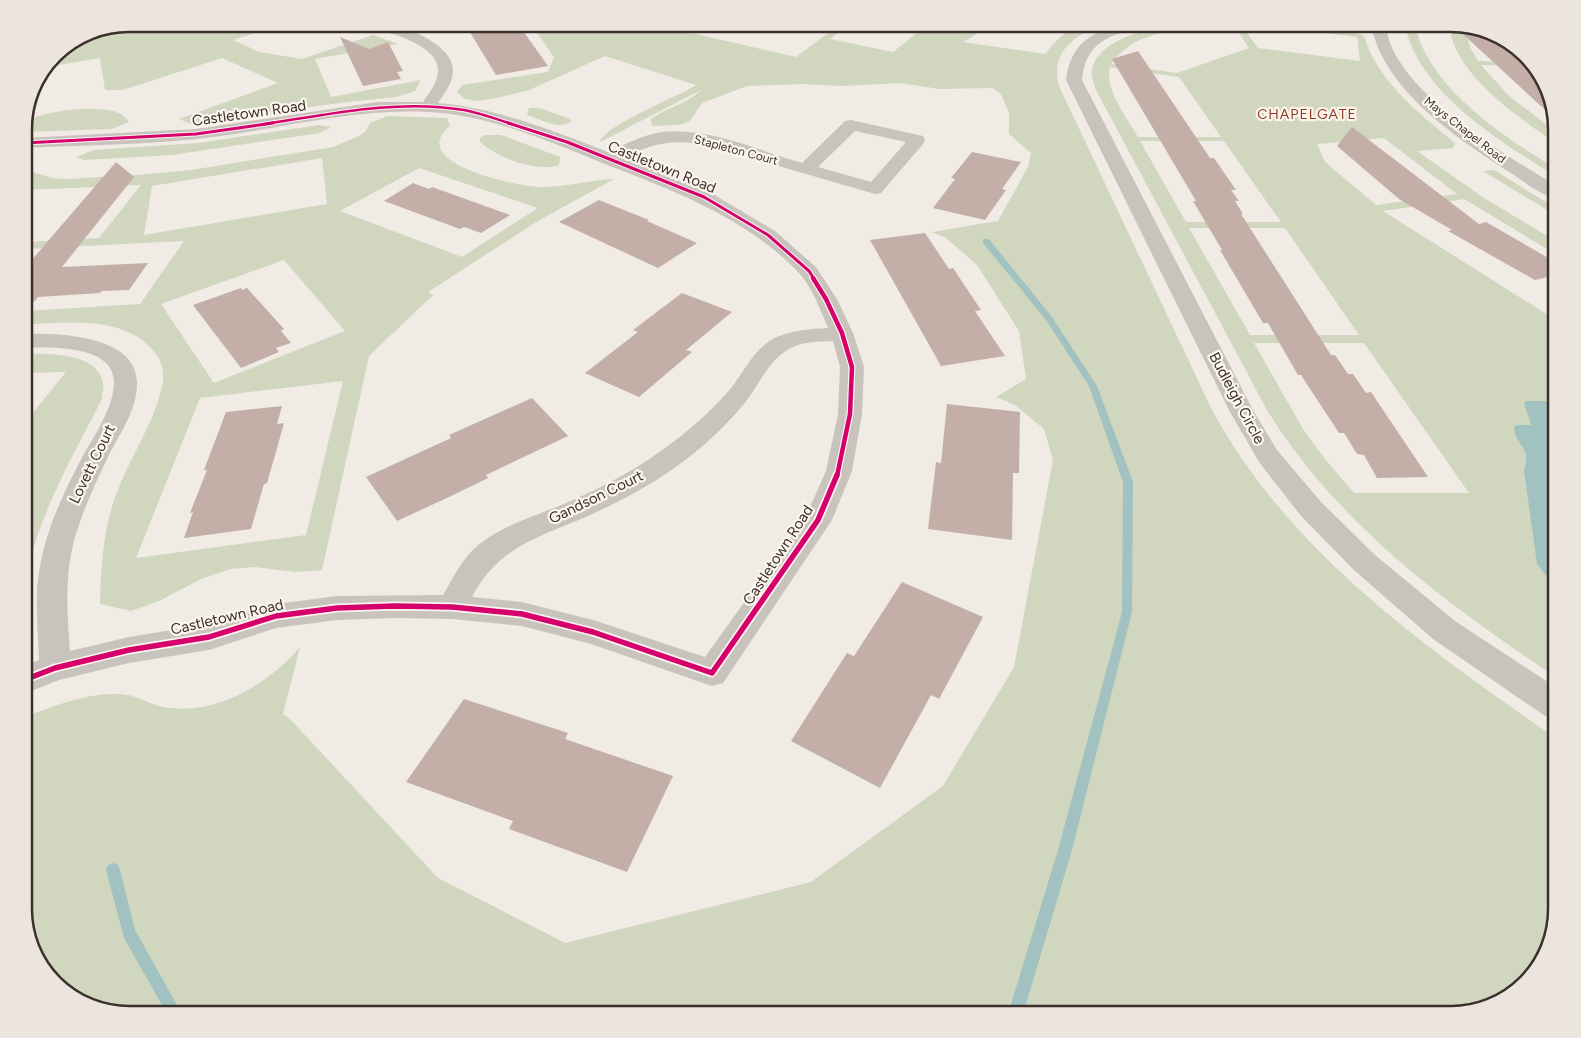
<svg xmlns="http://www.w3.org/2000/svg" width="1581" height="1038" viewBox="0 0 1581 1038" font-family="Figtree,sans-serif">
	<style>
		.green { fill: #d1d6bf; fill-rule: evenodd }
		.water { fill: #a1c2c1 }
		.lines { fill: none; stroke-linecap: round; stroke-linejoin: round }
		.stream { fill: #a1c2c1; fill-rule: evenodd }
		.building { fill: #c3afa7 }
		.minor { fill: #c9c3be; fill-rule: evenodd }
		.tertiary { fill: #c9c3be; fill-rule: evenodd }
		.cycleway-far3-casing { stroke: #fbf5ee; stroke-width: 4.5 }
		.cycleway-far2-casing { stroke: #fbf5ee; stroke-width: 5 }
		.cycleway-far1-casing { stroke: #fbf5ee; stroke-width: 7 }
		.cycleway-casing { stroke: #fbf5ee; stroke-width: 9 }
		.cycleway-far3 { stroke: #d6006c; stroke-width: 2.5 }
		.cycleway-far2 { stroke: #d6006c; stroke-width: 3 }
		.cycleway-far1 { stroke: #d6006c; stroke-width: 4.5 }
		.cycleway { stroke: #d6006c; stroke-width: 5.5 }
		.labels { text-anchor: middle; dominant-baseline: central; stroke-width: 4.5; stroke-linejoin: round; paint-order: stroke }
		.far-street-label { font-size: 12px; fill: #3b302b; stroke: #fbf5ee }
		.far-neighbourhood-label { font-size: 14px; letter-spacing: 1px; fill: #8c3b22; stroke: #fbf5ee }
		.street-label { font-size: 15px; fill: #3b302b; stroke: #fbf5ee }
		.rim { fill: none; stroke: #3b302b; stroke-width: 2.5 }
	</style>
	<rect width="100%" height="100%" fill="#f0ebe5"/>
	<g class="green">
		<path d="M168,24H284L233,40L259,52L302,59L373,35L398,44L315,59L331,97L421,80L415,91L396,97L347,102L191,124L179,119L278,83L222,58L123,90H105L100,58L47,67L55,55L75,41Z"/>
		<path d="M531,24H665L672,25L696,24L683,31L796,57L828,33L784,24H812L830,27L835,24H851L830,39L893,52L928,24H994L963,42L1045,54C1064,30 1075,24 1106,24C1075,34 1050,51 1059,86L1212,410C1290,553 1426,648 1557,739V908L1539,967L1504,1000L1451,1014H130L71,996L38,961L24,915V717C55,706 85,693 119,694C135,694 148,704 163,707C216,716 266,686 300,647L283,714L289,718L438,878L565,943L811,882L943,786L1014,667L1053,460L1044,429L1015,405L996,397L1026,379L1019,331L977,265L946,238L932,232L998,221L1028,167L1031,153L1009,134V113L1001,94L993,88L940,89L899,83L844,86L803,84L747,86L702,103L690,121L679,125L652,126L651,119C666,108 689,103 701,90L600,142C605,125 678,97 696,85L605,56L529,90L497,98L477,101L465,99L457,92L462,85L548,72L554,57Z"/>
		<path d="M1180,24H1287L1355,32L1364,36C1377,81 1420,114 1455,143L1453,148L1417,151L1484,198L1557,242V255L1464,199L1383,211L1548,315L1557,312V678C1447,604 1338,525 1267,410L1096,90C1094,84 1091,77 1092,71C1097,38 1153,27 1180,24ZM1234,26L1249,48L1177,73L1111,64C1136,27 1194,27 1234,26ZM1242,26L1283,28L1357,37L1360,61L1258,48ZM1110,67L1179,77L1221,137H1138C1127,117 1104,90 1110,67ZM1384,138L1457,194L1376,205L1325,162L1317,144ZM1140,141H1224L1281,222H1186ZM1189,228H1285L1359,335H1250ZM1254,343H1364L1469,493H1354L1325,459L1303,429Z"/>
		<path d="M1405,24H1415C1426,86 1506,139 1557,169V177C1502,143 1417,92 1405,24Z"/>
		<path d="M1449,24L1464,28L1471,49L1478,61L1530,63L1533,66L1481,65L1508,95L1552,129H1557V144C1519,118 1453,74 1449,24Z"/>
		<path d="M529,108H540L570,119L571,122C557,130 540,119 527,115Z"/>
		<path d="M80,109C95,109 121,107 129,122L112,129L24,132V122C41,113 61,111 80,109Z"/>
		<path d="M387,116L447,118L450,126C405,163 516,186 538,187C564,188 588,180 614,179L538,221L428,292L433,295L369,356L322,570L295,572L255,567L230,569L201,579L159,601L131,611L100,604C101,566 103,528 117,492C130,458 152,426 161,391C165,378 164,365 156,354C128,315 66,322 24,325V311L140,304L184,241L24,249V242L99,238L141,185L24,190V153L34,159L30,167L33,172L53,178L67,179L136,175L191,170L333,147L359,136L365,132L370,123ZM322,158L327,204L144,235L152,186ZM419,168L538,208L462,257L340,211ZM284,260L345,331L214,383L161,304ZM343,381L306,535L136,558L200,398Z"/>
		<path d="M319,125L331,127L320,133L172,155L84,160L76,157L94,150L198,143Z"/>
		<path d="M485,135H501L560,157L559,165C537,173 496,157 480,142V138Z"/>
		<path d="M1494,170L1557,209V216L1483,171Z"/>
		<path d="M24,354C46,353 98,352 103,383C104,388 102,394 102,399C70,462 32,524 24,595V424L66,372L24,373Z"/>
	</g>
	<path class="water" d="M1526,401H1549L1557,404V590L1537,564L1524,470C1532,446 1516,448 1514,427L1517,425H1531L1524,403Z"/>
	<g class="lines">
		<g class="stream">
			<path d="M983,239H989L1052,317L1097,386L1133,482L1132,612L1072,850L1023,1014H1008L1058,850L1122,612L1123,482L1089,386L1046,320L983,243Z"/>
			<path d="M113,863L118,865L120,870L135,930L182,1014H167L124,938L106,870L108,865Z"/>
		</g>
	</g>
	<g class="building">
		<path d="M465,24H518L548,66L496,75Z"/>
		<path d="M1452,24L1510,42L1543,77L1555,119Z"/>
		<path d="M340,37L369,49L388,42L403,71L397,72L401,79L363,86Z"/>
		<path d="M1138,51L1210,158H1214L1236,190H1231L1239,201H1235L1243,214H1241L1331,355H1335L1348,374H1353L1366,393L1371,392L1428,477L1377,478L1364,455L1357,454L1344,433H1339L1301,375H1298L1268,323H1263L1220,250H1222L1193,201H1196L1112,59Z"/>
		<path d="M1352,127L1479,224L1486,222L1557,263V275L1535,280L1448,231L1452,230L1399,199L1337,146Z"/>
		<path d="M972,152L1021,162L1002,189L1006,190L985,220L933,208L955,179L951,178Z"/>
		<path d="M116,162L134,177L62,267L148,263L129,290L102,291L100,293L38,297L24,314V269Z"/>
		<path d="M413,183L429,189L432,187L510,215L481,233L464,227L460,229L384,201Z"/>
		<path d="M599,200L649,220L647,221L697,243L658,268L559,222Z"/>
		<path d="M925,233L949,269L953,268L981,310L975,311L1005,356L941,366L870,240Z"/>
		<path d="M241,288L242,290L247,288L284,329L281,331L291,343L276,348L279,352L241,368L193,305Z"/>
		<path d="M682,293L732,312L686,350L692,352L639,397L585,373L638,332L633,330Z"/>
		<path d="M532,398L568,436L486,475L488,478L449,497L397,521L366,477L451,438L449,435Z"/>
		<path d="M947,404L1020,412L1019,473H1013L1012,540L928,529L936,462L941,463Z"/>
		<path d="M282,406L277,424L284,423L272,466L267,483L264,484L251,529L184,538L193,512L190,513L207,470H204L226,412Z"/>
		<path d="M902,582L983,617L939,699L931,695L880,788L791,741L847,653L854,656Z"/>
		<path d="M464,699L568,733L565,739L673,776L627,872L509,829L513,821L406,782Z"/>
	</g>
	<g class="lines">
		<g class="minor">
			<path d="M368,24C374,24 382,23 388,24C409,27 454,46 453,71C453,83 444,94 438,103C497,108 554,131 608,152C625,144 643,135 662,132C707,127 760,151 802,163L845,121L851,120L923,136L925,140L923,144L881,193L875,194L713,147C677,138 655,142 623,158L711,193L775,231L816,267L837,299L853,333L864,367L862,414L852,471L832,520L723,683L712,686L591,644L522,626L452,619L395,618L337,620L276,628L209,650L129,663L59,680L24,694V666L39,660C38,636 36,612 37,588C41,539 62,495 85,452C96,433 119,398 113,375C106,345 47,347 24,348V334C58,333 138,335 137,384C137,410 119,435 108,457C96,482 84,508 76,534C64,573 67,612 70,651L129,637L209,624L276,604L337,596L443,595C453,578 461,561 475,548C502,524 540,515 573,500C621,479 664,453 703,417C713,408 723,398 732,387C745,370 755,347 777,337C793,330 811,329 828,328C820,310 813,288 799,273C747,218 674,191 605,164C549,141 489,115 428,112C350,108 273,131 196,139C139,145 81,145 24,148V138L196,129L378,102H423C429,93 438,82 438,71C439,45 390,33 370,27ZM855,131L906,142L871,182L818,167ZM833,341L840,367L838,414L826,471L806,516L705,657L593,620L522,602L472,597C499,545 541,537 590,515C619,502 647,487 673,469C699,451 723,429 743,405C759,387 767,361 789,349C802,341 818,342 833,341Z"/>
			<path d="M1120,24H1142L1140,27C1108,36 1085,43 1082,80L1254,412L1277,450L1321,502L1375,555L1455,621L1557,688V720L1545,716L1433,639L1355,571L1301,516L1259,462L1230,412L1066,80C1070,46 1089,33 1120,24Z"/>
			<path d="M1325,24H1385C1387,32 1389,42 1393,50C1420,105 1505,155 1557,186V199C1542,196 1527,184 1514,175C1462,142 1390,95 1373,33L1332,28Z"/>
		</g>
		<path class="tertiary" d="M130,24H137L130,28L121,25Z"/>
		<g class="cycleway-far3-casing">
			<path id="cycleway-far3" d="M265,124C330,114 398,99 464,110C480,113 496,119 512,124"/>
		</g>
		<g class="cycleway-far2-casing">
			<g id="cycleway-far2">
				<path d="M508,123L567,142L704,197L768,235L809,271L814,279"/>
				<path d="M24,143L196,134L273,123"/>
			</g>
		</g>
		<g class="cycleway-far1-casing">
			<path id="cycleway-far1" d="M813,278L826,299L842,333L852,367L850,414L837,476"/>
		</g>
		<g class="cycleway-casing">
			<path id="cycleway" d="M24,680L55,668L129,650L209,637L276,616L337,608L395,606L452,607L522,614L593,632L712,673L818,520L837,475"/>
		</g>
		<use href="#cycleway-far3" class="cycleway-far3"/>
		<use href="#cycleway-far2" class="cycleway-far2"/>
		<use href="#cycleway-far1" class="cycleway-far1"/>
		<use href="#cycleway" class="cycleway"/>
	</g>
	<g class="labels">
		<g class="far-street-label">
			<text transform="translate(1465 130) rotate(38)">Mays Chapel Road</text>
			<text transform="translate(736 150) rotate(15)">Stapleton Court</text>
		</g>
		<g class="far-neighbourhood-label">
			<text x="1307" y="114">CHAPELGATE</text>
		</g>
		<g class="street-label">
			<text transform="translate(249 113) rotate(-8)">Castletown Road</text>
			<text transform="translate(662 167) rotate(22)">Castletown Road</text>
			<text transform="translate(1237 398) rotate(62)">Budleigh Circle</text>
			<text transform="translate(92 464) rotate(-64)">Lovett Court</text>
			<text transform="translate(596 497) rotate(-26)">Gandson Court</text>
			<text transform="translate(778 555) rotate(-57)">Castletown Road</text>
			<text transform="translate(227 617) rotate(-13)">Castletown Road</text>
		</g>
	</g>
	<path d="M0 0H1581V1038H0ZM129 32H1451A97 97 0 0 1 1548 129V909A97 97 0 0 1 1451 1006H129A97 97 0 0 1 32 909V129A97 97 0 0 1 129 32Z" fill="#ece5de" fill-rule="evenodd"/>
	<path class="rim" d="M129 32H1451A97 97 0 0 1 1548 129V909A97 97 0 0 1 1451 1006H129A97 97 0 0 1 32 909V129A97 97 0 0 1 129 32Z"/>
</svg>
